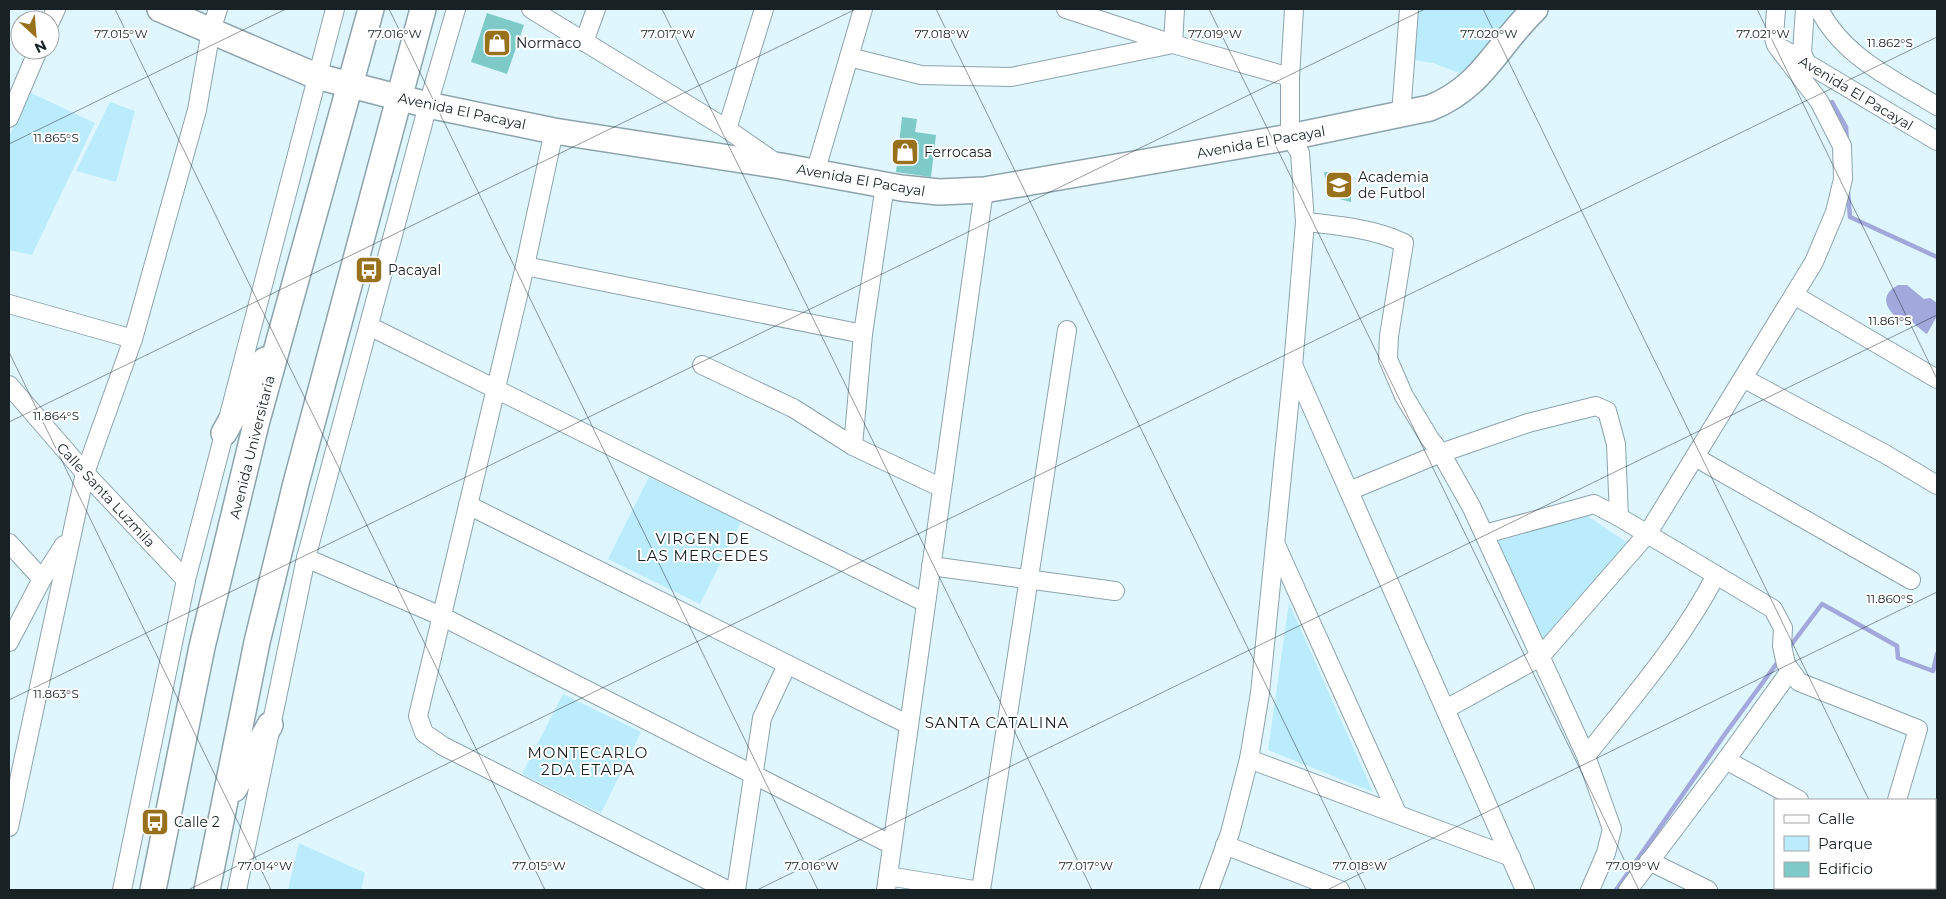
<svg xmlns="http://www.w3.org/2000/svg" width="1946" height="899" viewBox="0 0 1946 899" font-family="Montserrat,sans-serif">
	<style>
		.green { fill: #baecfe }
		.water { fill: #a0a8dc }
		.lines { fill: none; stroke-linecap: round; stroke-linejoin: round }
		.stream { stroke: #a0a8dc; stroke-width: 4.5 }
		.building { fill: #7dcac8 }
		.street-casing { stroke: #8da3ab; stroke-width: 20 }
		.secondary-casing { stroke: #8da3ab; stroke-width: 28 }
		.street { stroke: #fff; stroke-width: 18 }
		.secondary { stroke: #fff; stroke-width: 25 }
		.ticks { fill: none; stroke: #182124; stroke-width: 1; stroke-opacity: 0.45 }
		.labels { text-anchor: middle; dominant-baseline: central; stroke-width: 4; stroke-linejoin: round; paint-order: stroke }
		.poi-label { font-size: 14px; fill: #182124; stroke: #fff; text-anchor: start }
		.street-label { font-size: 14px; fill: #182124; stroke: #fff }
		.neighbourhood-label { font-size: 15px; letter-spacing: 1px; fill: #182124; stroke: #fff }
		.ticks-label { font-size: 12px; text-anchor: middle; fill: #182124; stroke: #fff; stroke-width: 4; stroke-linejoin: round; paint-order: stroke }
	</style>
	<rect width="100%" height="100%" fill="#dff6ff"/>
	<g class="green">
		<path d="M1418,9H1528L1470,77L1433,63L1413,60Z"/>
		<path d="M29,92L95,123L32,255L9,250V137Z"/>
		<path d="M110,102L135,111L116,182L76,171Z"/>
		<path d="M649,477L741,522L700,604L608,559Z"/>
		<path d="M1586,515L1628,543L1562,616L1542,644L1495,542Z"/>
		<path d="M1289,603L1373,792L1268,750Z"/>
		<path d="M563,694L641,732L601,813L522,774Z"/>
		<path d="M299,843L365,873L361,890H288Z"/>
	</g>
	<path class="water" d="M1898,285H1907L1924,299L1930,298L1937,303V316L1927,334C1916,327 1908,314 1894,315C1883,304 1883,293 1898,285Z"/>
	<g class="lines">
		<g class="stream">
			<path d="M1832,102L1846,127L1847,142"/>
			<path d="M1848,192L1850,217L1937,257"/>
			<path d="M1788,649L1822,604L1897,646L1898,658L1933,671L1937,654"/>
			<path d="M1616,890L1725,734L1780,659"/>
		</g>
	</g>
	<g class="building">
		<path d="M487,13L524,25L507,74L471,62Z"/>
		<path d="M902,117L917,119L915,132L936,135L931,177L896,172Z"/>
		<path d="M1324,172L1351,174V202L1328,196Z"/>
	</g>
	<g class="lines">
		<g class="street-casing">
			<g id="street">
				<path d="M531,9L727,129L776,163"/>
				<path d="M1066,9L1173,44L1290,77"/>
				<path d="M1805,9L1802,52L1806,63"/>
				<path d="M1819,9C1843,57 1893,79 1937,106"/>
				<path d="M50,22L56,9"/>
				<path d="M584,42L596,9"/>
				<path d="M1783,49L1937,141"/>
				<path d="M849,57L921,75L1011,77L1173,44L1175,9"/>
				<path d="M1401,115L1409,9"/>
				<path d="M9,118L38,50"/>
				<path d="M727,129L764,9"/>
				<path d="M554,131L525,266L418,716L424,733L443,746L727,890"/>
				<path d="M815,173L863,9"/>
				<path d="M1305,222C1337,225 1375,229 1404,243L1389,336L1388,359L1404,396L1430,439L1441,453L1472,508L1586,756L1612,829L1606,853L1590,890"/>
				<path d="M525,266L863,334"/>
				<path d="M1794,295L1937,379"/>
				<path d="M9,304L133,339"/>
				<path d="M369,326L926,603"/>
				<path d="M702,365L793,408L853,446L942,488"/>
				<path d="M1294,367L1525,890"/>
				<path d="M1743,378L1885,454L1937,485"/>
				<path d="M9,385L85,473L186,580"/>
				<path d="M853,446L863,334L885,185"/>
				<path d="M1695,457L1911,580"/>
				<path d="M1349,491L1441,453L1528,423L1596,406L1607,411L1616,444L1619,517L1773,609L1783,628L1782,646L1786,664L1799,682L1918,729L1897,800"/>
				<path d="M468,505L909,725"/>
				<path d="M1485,534L1594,504L1619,517"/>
				<path d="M9,543L42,579"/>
				<path d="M1276,545L1397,813"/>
				<path d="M306,558L441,616L892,845"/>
				<path d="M931,566L1115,591"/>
				<path d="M9,642L42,579L64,545"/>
				<path d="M1446,709L1540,657L1648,533L1814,262L1835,212L1843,179L1842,146L1819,101L1776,45L1774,38L1776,9"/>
				<path d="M1586,756C1632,698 1682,641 1716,575"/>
				<path d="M1249,759L1511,857"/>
				<path d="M1726,760L1799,800"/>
				<path d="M9,827L85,473L133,339L197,110L211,30L218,9"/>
				<path d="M1225,845L1340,890"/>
				<path d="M1649,861L1708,890"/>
				<path d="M888,876L974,890"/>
				<path d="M122,890L186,580L335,9"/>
				<path d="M237,890L306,558L428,105L456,9"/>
				<path d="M736,890L762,718L787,665"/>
				<path d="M886,890L984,190"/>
				<path d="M981,890L1067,330"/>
				<path d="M1209,890L1230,833L1249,759L1260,693L1293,366L1305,222L1300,153L1290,137V77L1294,9"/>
				<path d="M1628,890L1726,760L1790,671"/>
				<path d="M1863,890L1864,888"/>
			</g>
		</g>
		<g class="secondary-casing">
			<g id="secondary">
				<path d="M160,9L316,76L428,105L554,131L781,166L901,188L939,192L984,190L1290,137L1430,108C1483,87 1497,45 1535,9"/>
				<path d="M224,433L265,360"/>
				<path d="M234,789L270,725"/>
				<path d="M153,890L202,647L256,424L371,9"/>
				<path d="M207,890L257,642L296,483L423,9"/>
			</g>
		</g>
		<use href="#street" class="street"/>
		<use href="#secondary" class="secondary"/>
	</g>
	<path class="ticks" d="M115,9L545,890M389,9L818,890M662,9L1092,890M936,9L1366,890M1209,9L1639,890M1483,9L1869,800M1757,9L1937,379M9,144L286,9M9,352L271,890M9,422L856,9M9,700L1425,9M1935,871L1937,870M1912,888L1913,890M188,890L1937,37M757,890L1937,315M1327,890L1937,592M1896,890L1901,888"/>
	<defs>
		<g id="shop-square" transform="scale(1.4375)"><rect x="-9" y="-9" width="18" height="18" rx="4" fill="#98711d" stroke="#fff"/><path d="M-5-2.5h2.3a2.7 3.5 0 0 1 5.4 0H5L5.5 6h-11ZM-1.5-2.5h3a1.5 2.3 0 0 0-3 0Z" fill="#fff"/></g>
		<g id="school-square" transform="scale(1.4375)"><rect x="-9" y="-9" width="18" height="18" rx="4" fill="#98711d" stroke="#fff"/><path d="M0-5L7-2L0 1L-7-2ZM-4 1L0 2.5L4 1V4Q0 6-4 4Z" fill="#fff"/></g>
		<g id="bus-square" transform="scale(1.4375)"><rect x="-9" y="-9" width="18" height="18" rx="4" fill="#98711d" stroke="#fff"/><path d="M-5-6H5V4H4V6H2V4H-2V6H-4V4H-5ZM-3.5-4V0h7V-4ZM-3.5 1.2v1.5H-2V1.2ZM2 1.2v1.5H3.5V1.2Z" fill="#fff"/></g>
	</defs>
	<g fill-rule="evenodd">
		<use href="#shop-square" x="497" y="43"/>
		<use href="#shop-square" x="905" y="152"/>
		<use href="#school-square" x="1339" y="185"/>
		<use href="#bus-square" x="369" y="270"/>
		<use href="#bus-square" x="155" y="822"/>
	</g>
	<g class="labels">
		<g class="poi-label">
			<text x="516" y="43">Normaco</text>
			<text x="924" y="152">Ferrocasa</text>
			<text x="1358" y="177">Academia<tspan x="1358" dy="16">de Futbol</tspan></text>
			<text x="388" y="270">Pacayal</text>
			<text x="174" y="822">Calle 2</text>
		</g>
		<g class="street-label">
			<text transform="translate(1856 93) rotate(31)">Avenida El Pacayal</text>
			<text transform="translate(462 111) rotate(12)">Avenida El Pacayal</text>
			<text transform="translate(1261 142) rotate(-10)">Avenida El Pacayal</text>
			<text transform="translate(861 180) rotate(10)">Avenida El Pacayal</text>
			<text transform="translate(252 447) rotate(-76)">Avenida Universitaria</text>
			<text transform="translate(106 495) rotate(47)">Calle Santa Luzmila</text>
		</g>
		<g class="neighbourhood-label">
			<text x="703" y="538">VIRGEN DE<tspan x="703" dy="17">LAS MERCEDES</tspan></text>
			<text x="997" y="722">SANTA CATALINA</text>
			<text x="588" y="752">MONTECARLO<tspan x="588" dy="17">2DA ETAPA</tspan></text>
		</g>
	</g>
	<g class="ticks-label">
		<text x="395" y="38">77.016°W</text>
		<text x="1489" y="38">77.020°W</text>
		<text x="1763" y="38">77.021°W</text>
		<text x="121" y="38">77.015°W</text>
		<text x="668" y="38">77.017°W</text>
		<text x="942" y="38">77.018°W</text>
		<text x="1215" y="38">77.019°W</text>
		<text x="1890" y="47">11.862°S</text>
		<text x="56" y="142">11.865°S</text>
		<text x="1890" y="325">11.861°S</text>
		<text x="56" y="420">11.864°S</text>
		<text x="1890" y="603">11.860°S</text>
		<text x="56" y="698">11.863°S</text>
		<text x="265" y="870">77.014°W</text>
		<text x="539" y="870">77.015°W</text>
		<text x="812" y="870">77.016°W</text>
		<text x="1086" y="870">77.017°W</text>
		<text x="1360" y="870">77.018°W</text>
		<text x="1633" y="870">77.019°W</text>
	</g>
	<rect width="1946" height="899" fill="none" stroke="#182124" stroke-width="20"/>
	<rect x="1774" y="799" width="162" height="90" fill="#ffffff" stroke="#a3a6a7"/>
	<rect x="1784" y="815" width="25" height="8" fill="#ffffff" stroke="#a3a6a7"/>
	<text x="1818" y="824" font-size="15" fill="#182124">Calle</text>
	<rect x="1784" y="836" width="25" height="15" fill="#baecfe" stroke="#a3a6a7"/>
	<text x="1818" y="849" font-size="15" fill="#182124">Parque</text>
	<rect x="1784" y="862" width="25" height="15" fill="#7dcac8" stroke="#a3a6a7"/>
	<text x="1818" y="874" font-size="15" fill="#182124">Edificio</text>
	<g transform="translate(35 35) rotate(154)"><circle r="24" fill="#ffffff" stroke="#a3a6a7"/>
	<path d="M0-4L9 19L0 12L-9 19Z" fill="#98711d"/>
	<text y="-8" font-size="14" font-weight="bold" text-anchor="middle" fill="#182124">N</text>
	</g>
</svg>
